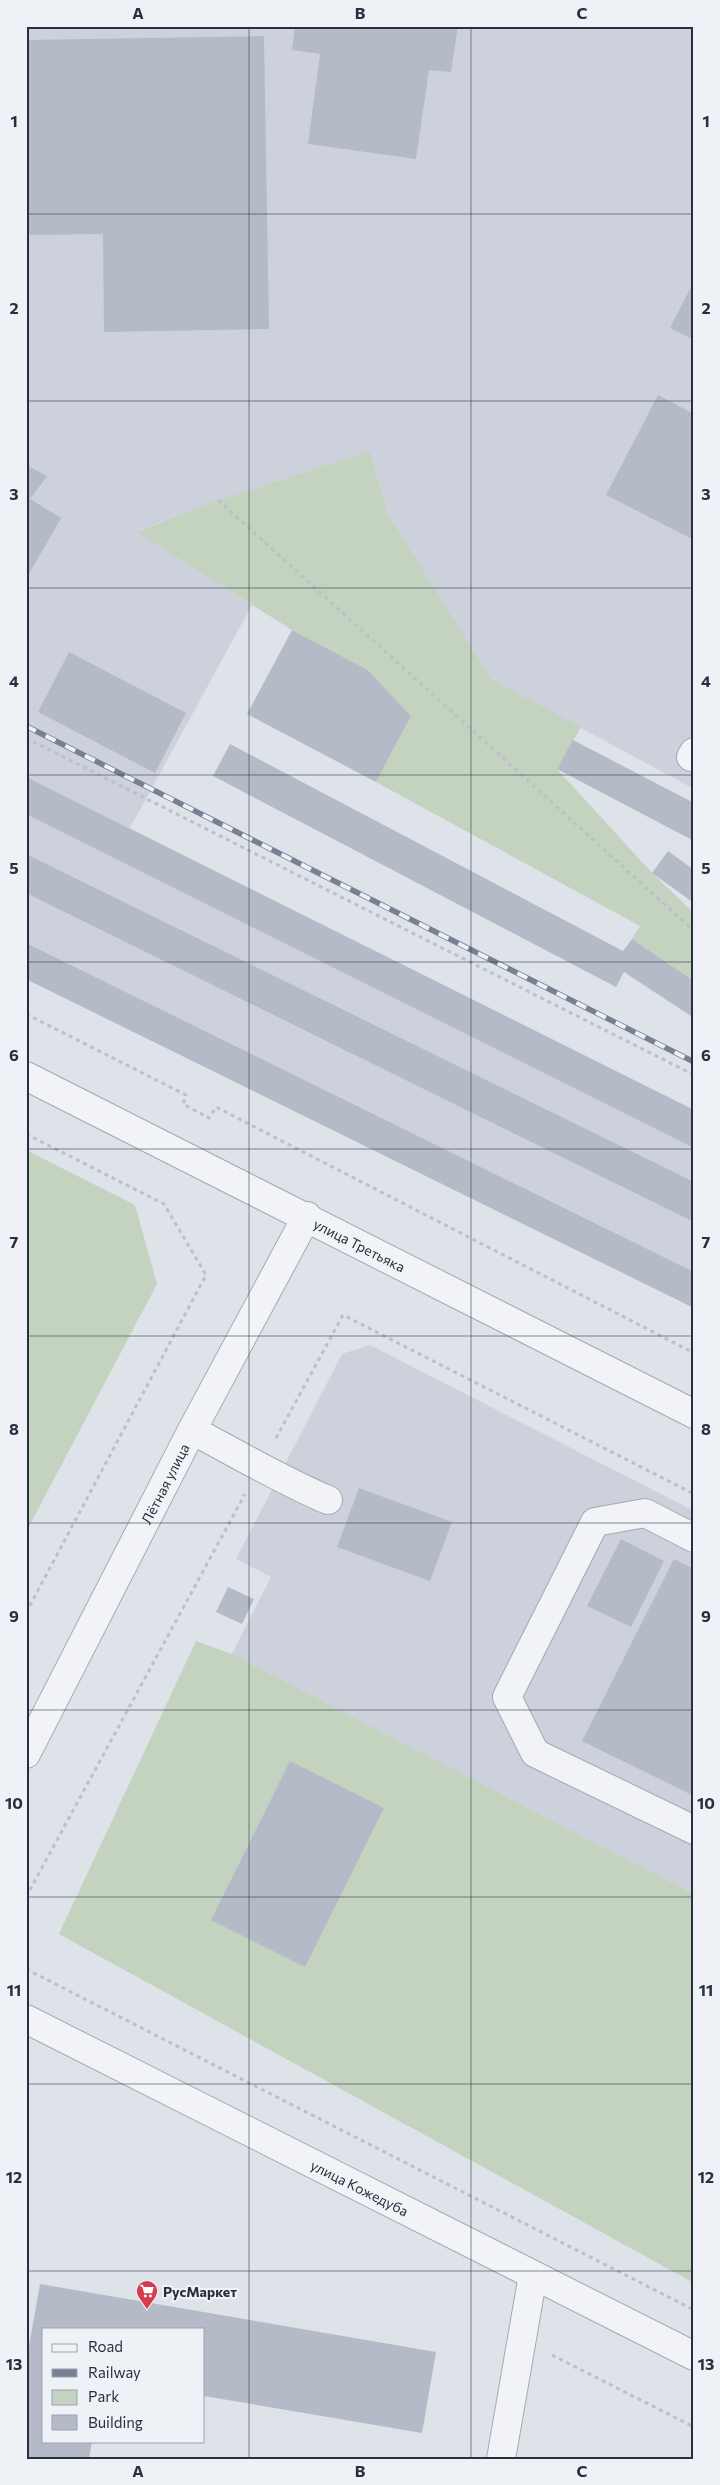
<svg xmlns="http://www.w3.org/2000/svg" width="720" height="2485" viewBox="0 0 720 2485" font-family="Commissioner,sans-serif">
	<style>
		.built { fill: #ccd1db }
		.green { fill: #c3d3bf }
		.building { fill: #b5bbc6 }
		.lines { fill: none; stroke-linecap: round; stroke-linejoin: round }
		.minor-casing { stroke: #a3a9b3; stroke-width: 30 }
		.path { stroke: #bcc0c7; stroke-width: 3; stroke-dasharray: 4 4; stroke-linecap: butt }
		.minor { stroke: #f1f3f7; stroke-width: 28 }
		.rail-casing { stroke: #778193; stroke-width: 5.5 }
		.rail { stroke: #eef1f6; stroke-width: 4; stroke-dasharray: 11; stroke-linecap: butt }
		.grid { fill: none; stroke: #272f40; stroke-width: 1; stroke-opacity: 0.55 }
		.labels { text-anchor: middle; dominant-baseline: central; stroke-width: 4.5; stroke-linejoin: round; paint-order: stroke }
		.street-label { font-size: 14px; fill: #272f40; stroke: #eef1f6 }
		.poi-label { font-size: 14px; font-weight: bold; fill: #272f40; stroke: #eef1f6; text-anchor: start }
		.neatline { fill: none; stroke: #272f40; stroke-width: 2 }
		.grid-label { font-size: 16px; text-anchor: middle; font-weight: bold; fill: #272f40 }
	</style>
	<rect width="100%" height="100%" fill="#dee2e9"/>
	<g class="built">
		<path d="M26,26H694V789L492,680L388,514L370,451L204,505L138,531L252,605L130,828L694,1110V1308L26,979Z"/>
		<path d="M370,1345L694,1511V1894L232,1654L271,1577L236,1559L342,1354Z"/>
	</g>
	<g class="green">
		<path d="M370,451L388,514L492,680L581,727L557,769L652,873L694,913V981L632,939L640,926L376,782L411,716L368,670L292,630L137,532L204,505Z"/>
		<path d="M26,1150L135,1205L157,1284L26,1532Z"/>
		<path d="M196,1641L232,1654L694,1894V2283L59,1934Z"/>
	</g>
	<g class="building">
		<path d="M295,26H458L451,72L429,70L416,159L308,144L320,54L292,50Z"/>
		<path d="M264,36L269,329L104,332L103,234L26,235V40Z"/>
		<path d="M694,281V340L670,328Z"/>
		<path d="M658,395L694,414V540L606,495Z"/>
		<path d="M26,465L47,476L30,499L61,518L26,579Z"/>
		<path d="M292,630L368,670L411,716L376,782L247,714Z"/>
		<path d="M69,652L186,713L155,773L38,712Z"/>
		<path d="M573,740L694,803V841L557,769Z"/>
		<path d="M230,744L623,951L632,939L694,981V1018L624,972L616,987L213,776Z"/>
		<path d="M26,777L694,1110V1148L26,814Z"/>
		<path d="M668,851L694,870V903L652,873Z"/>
		<path d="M26,854L694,1182V1222L26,893Z"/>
		<path d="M26,943L694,1272V1308L26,979Z"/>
		<path d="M359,1488L452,1522L430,1581L337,1547Z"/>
		<path d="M621,1539L664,1561L631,1627L587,1606Z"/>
		<path d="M674,1559L694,1569V1796L582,1741Z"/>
		<path d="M228,1587L254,1599L242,1624L216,1612Z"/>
		<path d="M290,1761L384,1808L305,1967L211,1920Z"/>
		<path d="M40,2284L436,2352L422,2433L204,2396V2329H44V2441H92L89,2459H26V2363Z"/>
	</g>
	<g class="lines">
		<g class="minor-casing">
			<g id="minor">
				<path d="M691,757L694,752"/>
				<path id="s1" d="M26,1076L694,1414"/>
				<path d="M192,1430C237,1454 281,1480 328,1500"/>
				<path d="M694,1538L645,1513L595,1522L507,1697L535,1753L694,1830"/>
				<path id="s2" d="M26,1754L192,1430L307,1216"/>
				<path id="s3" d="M26,2019L694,2356"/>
				<path d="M501,2459L533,2275"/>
			</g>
		</g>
		<g class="path">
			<path d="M218,500L694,931"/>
			<path d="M26,738L694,1075"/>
			<path d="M26,1014L186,1095L183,1104L209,1118L216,1107L694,1353"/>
			<path d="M26,1134L164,1204L206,1275L26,1613"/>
			<path d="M276,1438L343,1315L694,1494"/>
			<path d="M26,1897L245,1494"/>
			<path d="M26,1969L694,2310"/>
			<path d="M552,2355L694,2427"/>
		</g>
		<use href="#minor" class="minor"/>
		<g class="rail-casing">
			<path id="rail" d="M26,726L694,1062"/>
		</g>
		<use href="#rail" class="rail"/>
	</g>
	<path class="grid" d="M249,26V2459M471,26V2459M26,214H694M26,401H694M26,588H694M26,775H694M26,962H694M26,1149H694M26,1336H694M26,1523H694M26,1710H694M26,1897H694M26,2084H694M26,2271H694"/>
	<defs>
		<g id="supermarket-pin" transform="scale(1.125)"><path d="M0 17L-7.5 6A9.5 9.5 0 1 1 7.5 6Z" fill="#d43d4e" stroke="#eef1f6"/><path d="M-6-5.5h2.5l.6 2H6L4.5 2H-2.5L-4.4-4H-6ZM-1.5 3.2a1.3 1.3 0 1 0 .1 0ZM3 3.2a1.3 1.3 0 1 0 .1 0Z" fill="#fff"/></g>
	</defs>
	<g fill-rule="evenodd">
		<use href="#supermarket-pin" x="147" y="2291"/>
	</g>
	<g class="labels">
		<g class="street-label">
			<text stroke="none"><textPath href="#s1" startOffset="374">улица Третьяка</textPath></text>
			<text stroke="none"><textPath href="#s2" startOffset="304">Лётная улица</textPath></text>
			<text stroke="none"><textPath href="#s3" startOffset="374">улица Кожедуба</textPath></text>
		</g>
		<g class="poi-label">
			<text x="163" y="2291">РусМаркет</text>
		</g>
	</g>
	<rect width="720" height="2485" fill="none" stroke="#eef1f6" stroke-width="55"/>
	<rect x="42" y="2328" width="162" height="115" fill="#eef1f6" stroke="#9ea3ad"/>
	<rect x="52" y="2344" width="25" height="8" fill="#f1f3f7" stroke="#9ea3ad"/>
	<text x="88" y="2352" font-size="15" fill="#272f40">Road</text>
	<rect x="52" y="2369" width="25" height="8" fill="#778193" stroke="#9ea3ad"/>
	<text x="88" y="2378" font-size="15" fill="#272f40">Railway</text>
	<rect x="52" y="2390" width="25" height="15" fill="#c3d3bf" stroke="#9ea3ad"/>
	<text x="88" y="2402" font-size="15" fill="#272f40">Park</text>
	<rect x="52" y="2415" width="25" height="15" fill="#b5bbc6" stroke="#9ea3ad"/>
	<text x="88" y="2428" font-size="15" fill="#272f40">Building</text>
	<rect x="28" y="28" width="664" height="2430" class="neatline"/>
	<g class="grid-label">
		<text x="138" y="19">A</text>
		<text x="360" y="19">B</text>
		<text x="582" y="19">C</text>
		<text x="14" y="127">1</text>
		<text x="706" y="127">1</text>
		<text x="14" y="314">2</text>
		<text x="706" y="314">2</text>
		<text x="14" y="500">3</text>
		<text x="706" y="500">3</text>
		<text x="14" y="687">4</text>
		<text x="706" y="687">4</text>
		<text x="14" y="874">5</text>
		<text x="706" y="874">5</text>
		<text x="14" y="1061">6</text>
		<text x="706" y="1061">6</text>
		<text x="14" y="1248">7</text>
		<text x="706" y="1248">7</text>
		<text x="14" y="1435">8</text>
		<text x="706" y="1435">8</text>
		<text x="14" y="1622">9</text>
		<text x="706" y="1622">9</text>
		<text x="14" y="1809">10</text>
		<text x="706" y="1809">10</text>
		<text x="14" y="1996">11</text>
		<text x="706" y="1996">11</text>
		<text x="14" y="2183">12</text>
		<text x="706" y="2183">12</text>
		<text x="14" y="2370">13</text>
		<text x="706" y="2370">13</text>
		<text x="138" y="2477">A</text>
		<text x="360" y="2477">B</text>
		<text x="582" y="2477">C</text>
	</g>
</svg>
